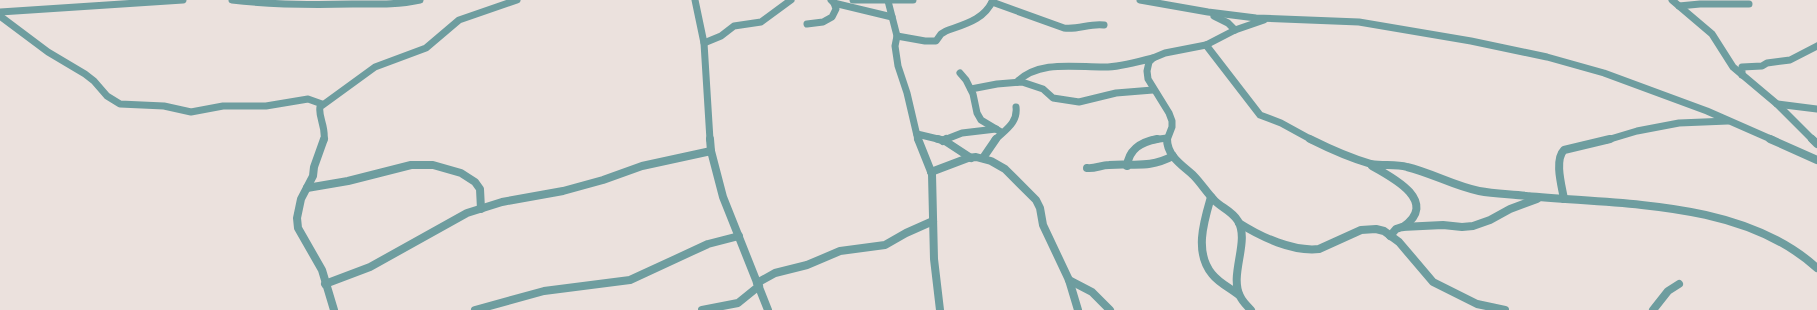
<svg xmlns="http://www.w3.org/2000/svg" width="1817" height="310" viewBox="0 0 1817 310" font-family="Mulish,sans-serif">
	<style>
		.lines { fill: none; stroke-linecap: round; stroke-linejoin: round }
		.street-far1 { stroke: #6e9d9f; stroke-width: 7 }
		.street { stroke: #6e9d9f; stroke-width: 8 }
	</style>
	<rect width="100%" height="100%" fill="#ebe1dd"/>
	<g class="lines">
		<g class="street-far1">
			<path d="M232,0C272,5 312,5 352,4C375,4 397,5 420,0"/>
			<path d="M695,0L704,43L710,140"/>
			<path d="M831,0L834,3L892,17"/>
			<path d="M853,0H913"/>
			<path d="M1140,0L1208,12L1256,18L1359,22L1471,41L1547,57L1604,73L1707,111L1773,140"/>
			<path d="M1672,0L1712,34L1733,67L1777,104L1813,140"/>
			<path d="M888,1L897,36L895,46L898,66L907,93L918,140"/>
			<path d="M992,2L1064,28C1078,30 1090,23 1104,25"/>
			<path d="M1679,6L1700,4H1749"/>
			<path d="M0,12L183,0"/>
			<path d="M0,16L48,52L85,74L94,81L107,96L120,104L164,106L191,112L223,106H266L308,99L322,104"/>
			<path d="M1214,16L1228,23L1235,30"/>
			<path d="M807,24L823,22L832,17L836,9L834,3"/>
			<path d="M897,36L925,41H936L941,34L946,31C965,24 984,20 993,0"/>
			<path d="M704,43L721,36L734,26L761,22L791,0"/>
			<path d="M1206,45L1260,115L1281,123L1312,140"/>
			<path d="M960,73L966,80L973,94L977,113L981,120L1001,132"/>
			<path d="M1742,75V67L1762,66L1767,63L1790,60L1817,46"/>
			<path d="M1017,82C1040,59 1078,68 1108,67C1123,66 1138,62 1153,58"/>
			<path d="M971,89L997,84L1022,82L1043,89L1053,98L1079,102L1116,93L1153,90"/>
			<path d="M1777,104L1817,109"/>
			<path d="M917,134L942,140"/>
			<path d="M324,140C326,126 318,117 320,107L375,67L426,48L459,20L517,0"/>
			<path d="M944,140L962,133L996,129"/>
			<path d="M995,140C1005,130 1018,123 1016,107"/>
			<path d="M1152,140L1167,138"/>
			<path d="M1167,140L1172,127V121L1169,113L1148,79L1147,71L1149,62L1153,58L1165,53L1206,45L1235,30L1264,20"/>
			<path d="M1607,140L1637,131L1679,123L1728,121"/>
		</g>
		<g class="street">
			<path d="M324,139L314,167L313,176L301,199L297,218L298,228L322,270L334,310"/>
			<path d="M710,139L711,151L723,197L768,310"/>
			<path d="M918,139L932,174L934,259L940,310"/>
			<path d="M938,139L945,141L971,158"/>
			<path d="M1167,139C1167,156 1182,165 1193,175C1201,183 1207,193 1215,201C1222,208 1232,211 1238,221C1250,241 1229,275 1240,296C1242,301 1247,306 1251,310"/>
			<path d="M1310,139C1330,149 1350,158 1371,164C1383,166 1396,164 1407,167C1432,173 1454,186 1479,191C1495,194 1511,194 1527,196C1622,205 1742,200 1817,268"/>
			<path d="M1770,139L1817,160"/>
			<path d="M1812,139L1817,144"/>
			<path d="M943,141L946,139"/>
			<path d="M983,158L996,139"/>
			<path d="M1127,166C1129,149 1141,142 1157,139"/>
			<path d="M1372,166C1394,178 1439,202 1403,227"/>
			<path d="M1087,168C1095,169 1101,165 1109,165C1135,163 1148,169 1173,156"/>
			<path d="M931,172L968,158L976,157L991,161L1005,169L1036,200L1040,208L1043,225L1069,280L1078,310"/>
			<path d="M307,188L348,181L411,165H433L461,173L475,182L480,189L481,209"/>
			<path d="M1211,197C1204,221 1194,252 1212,274C1219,283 1230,288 1239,295"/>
			<path d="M1564,199C1562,187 1554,160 1564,150L1610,139"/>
			<path d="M1239,223C1261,237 1293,252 1319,249L1361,230L1376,229L1384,231L1399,242L1433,282L1477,304L1505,310"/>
			<path d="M1390,236L1396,229L1402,227L1443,225L1462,227L1473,226L1490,220L1510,209L1537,199"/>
			<path d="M1069,280L1092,292L1110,310"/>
			<path d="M757,283L775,273L807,265L840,251L885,245L906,233L933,221"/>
			<path d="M325,284L370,267L467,213L502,202L563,191L603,180L642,166L711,151"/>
			<path d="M475,310L544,291L630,280L708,244L739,236"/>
			<path d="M702,310L738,303L759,286"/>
			<path d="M1653,310L1668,291L1679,284"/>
		</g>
	</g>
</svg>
